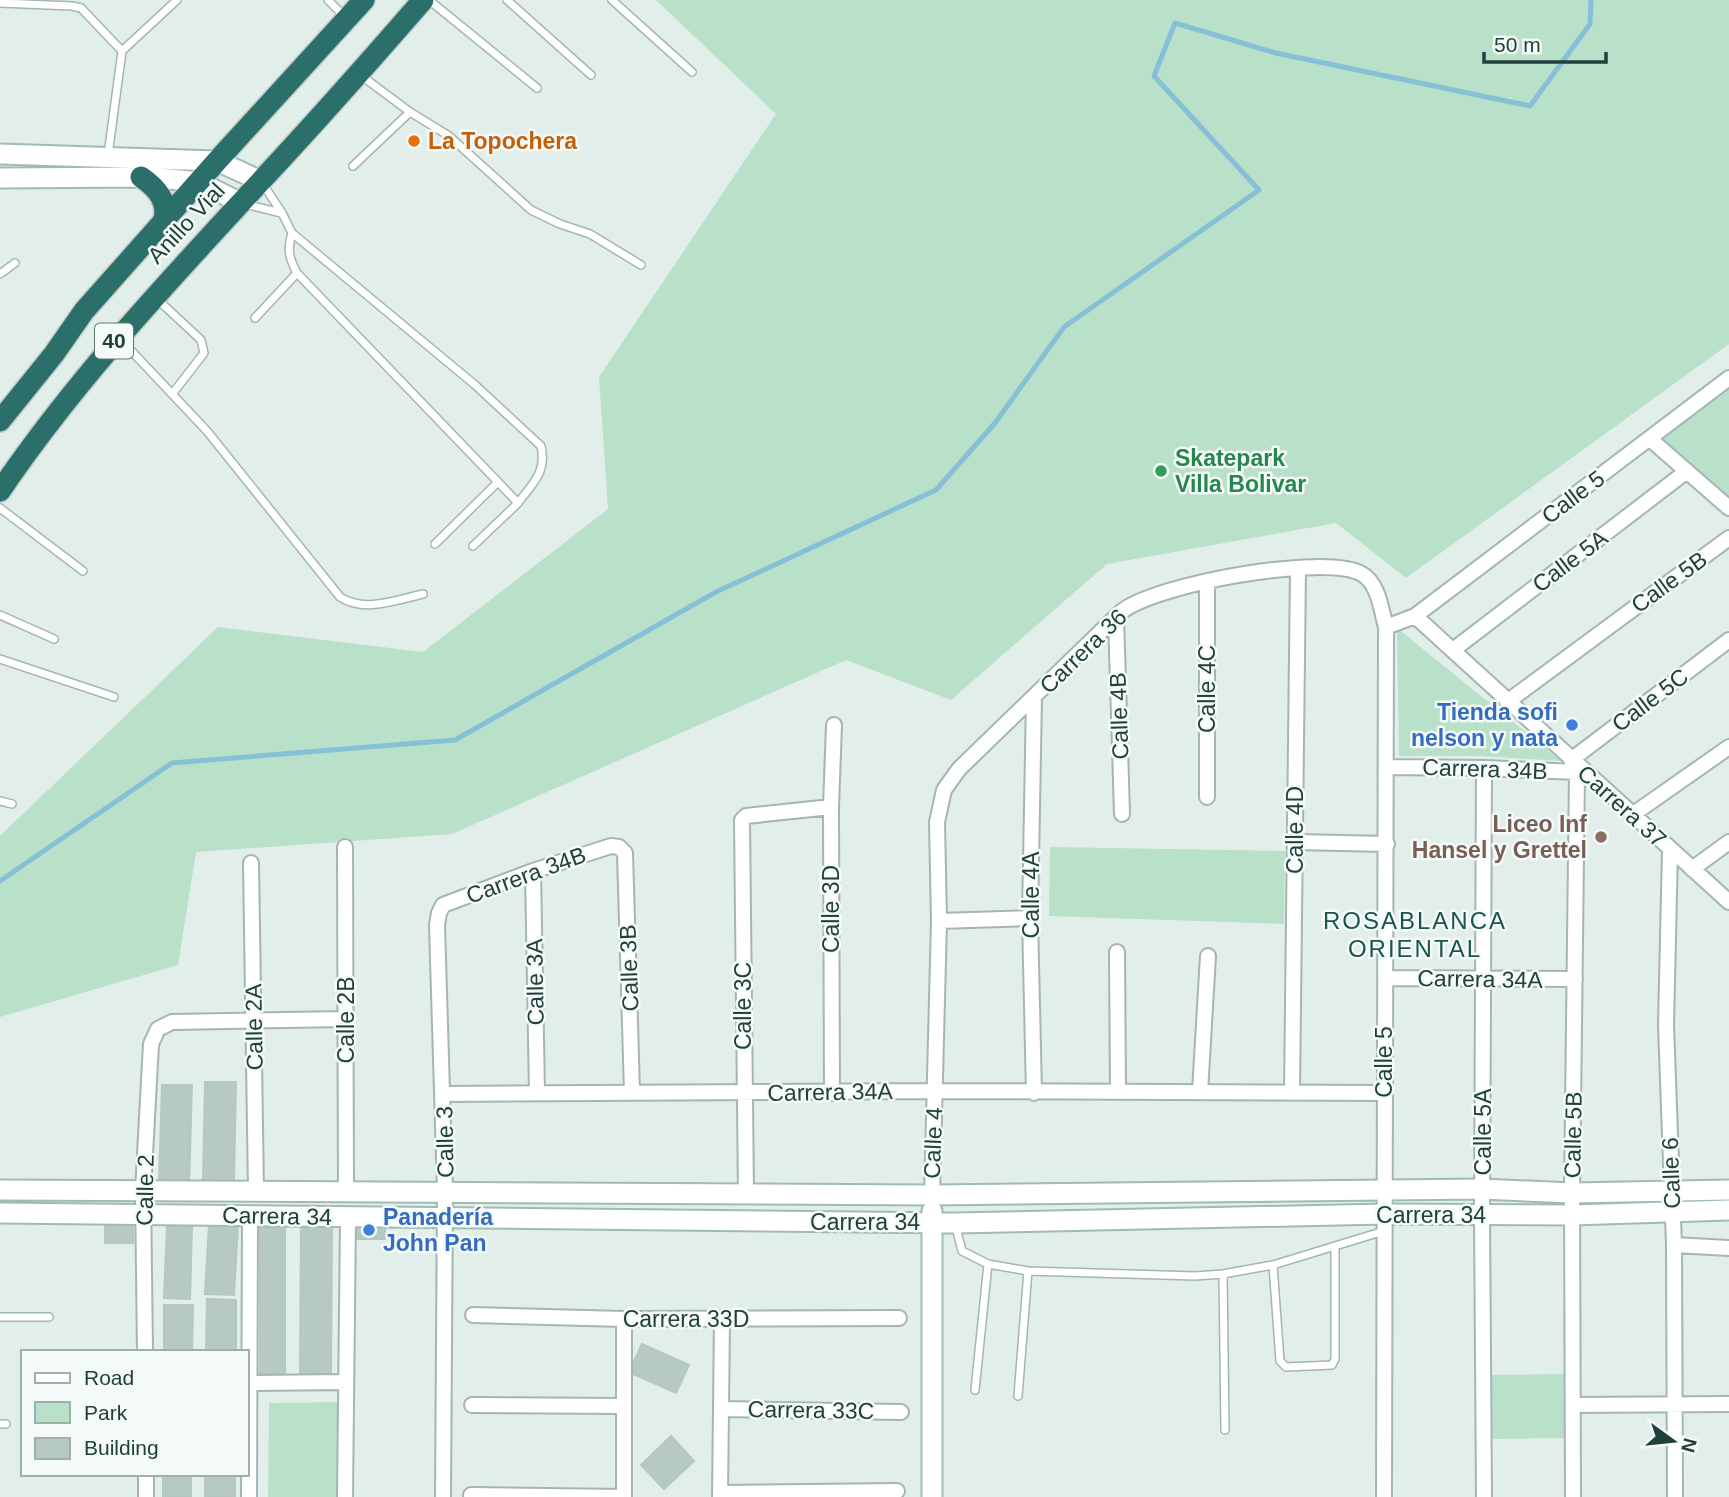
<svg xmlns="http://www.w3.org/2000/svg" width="1729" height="1497" font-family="Arial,sans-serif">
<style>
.green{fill:#b9e0c9}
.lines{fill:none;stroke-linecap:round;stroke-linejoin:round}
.stream{stroke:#86c0d7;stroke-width:5}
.building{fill:#b7c9c3;stroke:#b4c8c2;stroke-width:2}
.lane-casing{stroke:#a4b6b2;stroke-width:10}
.street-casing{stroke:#a4b6b2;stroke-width:18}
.secondary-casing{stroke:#a0bab4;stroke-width:23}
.highway-casing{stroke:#c1cac8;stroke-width:24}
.lane{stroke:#fff;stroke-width:7}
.street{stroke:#fff;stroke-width:14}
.secondary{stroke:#fff;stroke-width:19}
.highway{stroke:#2a6f69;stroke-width:21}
.food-dot{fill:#e8710a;stroke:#f3faf7;stroke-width:2.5}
.leisure-dot{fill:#2e9e5b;stroke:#f3faf7;stroke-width:2.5}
.shop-dot{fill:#3f7fe0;stroke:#f3faf7;stroke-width:2.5}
.education-dot{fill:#8d6e63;stroke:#f3faf7;stroke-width:2.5}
.labels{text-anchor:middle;stroke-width:5;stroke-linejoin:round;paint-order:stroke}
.shield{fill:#f3faf7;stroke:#607874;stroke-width:2}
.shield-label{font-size:21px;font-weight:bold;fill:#21403c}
.food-label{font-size:23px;font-weight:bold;fill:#c56008;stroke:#f3faf7;text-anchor:start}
.street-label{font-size:23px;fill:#21403c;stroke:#f3faf7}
.leisure-label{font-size:23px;font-weight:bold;fill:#27864d;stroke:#f3faf7;text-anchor:start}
.shop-label{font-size:23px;font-weight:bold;fill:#366cbe;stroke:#f3faf7;text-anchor:end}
.education-label{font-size:23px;font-weight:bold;fill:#785e54;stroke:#f3faf7;text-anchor:end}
.neighbourhood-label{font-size:24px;letter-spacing:2px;fill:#1b544d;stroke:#f3faf7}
</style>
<rect width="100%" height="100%" fill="#e2eeea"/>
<path class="green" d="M656,0H1729V344L1406,578L1336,523L1107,564L951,700L846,660L452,834L196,852L178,965L0,1017V836L218,627L423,652L608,509L599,377L776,114Z
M1729,383V502L1657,434Z
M1397,628L1561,761L1480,756H1399Z
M1050,847L1285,851L1284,924L1049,916Z
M1564,1374L1565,1438L1489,1439L1488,1375Z
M340,1402V1497H268L269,1403Z"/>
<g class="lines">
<path class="stream" d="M0,881L172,763L455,740L716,592L936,490L995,423L1064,327L1259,190L1154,76L1175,23L1276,53L1530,106L1590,24L1591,0"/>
</g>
<path class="building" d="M205,1082H236L234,1181H203Z
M162,1085H192L189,1184L159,1183Z
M353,1221H385V1239H352Z
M301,1222H332L331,1374H300Z
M260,1224H285V1374H260Z
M133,1225V1243H105V1226Z
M209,1225L238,1226L234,1295L205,1294Z
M167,1226L192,1227L190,1299L164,1298Z
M207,1299L236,1300V1352H206Z
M164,1305H193L192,1352H164Z
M642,1344L689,1365L676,1393L629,1372Z
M671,1436L694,1461L664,1489L641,1465Z
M163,1474H191V1497H163Z
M205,1474H235V1497H205Z"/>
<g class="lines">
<g class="lane-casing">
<path id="lane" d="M328,0L344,16
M429,0L537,88
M507,0L591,75
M612,0L692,72
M0,3L72,6L81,8L122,51L108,155
M122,51L177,0
M359,74L410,112L449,136L531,210L560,224L590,234L641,265
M353,166L410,112
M263,184L282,213L292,233L474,384L541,446C547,472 533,483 518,503L498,482
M245,204L281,213
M292,233C287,250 289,258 297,273L498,482L435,544
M0,274L15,263
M157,299L201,340L204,353L173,393
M255,318L297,273
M122,341L207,431L340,597C365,613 396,600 423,594
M0,508L83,571
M473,546L518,503
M0,615L54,639
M0,659L114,697
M0,801L12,804
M955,1224L962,1251L988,1264L1028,1271L1195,1276L1223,1274L1273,1265L1384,1231
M1273,1265L1280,1361L1286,1367L1332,1365L1335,1359V1246
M1223,1274L1225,1430
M0,1317H49
M975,1390L988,1264
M1018,1396L1028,1271
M0,1424H6"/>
</g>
<g class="street-casing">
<path id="street" d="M1650,439L1729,508
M1207,581V797
M1415,616L1729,378
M1116,617L1122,814
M1453,650L1687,471
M1507,702L1729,538
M1571,760L1729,640
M1387,767L1484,768L1577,772L1581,769
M1484,768L1482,1214L1484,1497
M1632,815L1729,747
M1295,842L1387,844
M345,847L346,1192
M1670,850L1666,1025L1674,1245L1675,1497
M251,863L256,1192
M1692,869L1729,842
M533,871L537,1093
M939,921L1030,918
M1117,952L1118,1092
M1385,978L1575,979
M1200,1092L1208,956
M832,1093L831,807L834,725
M1034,1093L1030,918L1034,697
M1292,1093L1298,568
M444,1094L935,1091L1384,1093
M746,1195L742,820L746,816L831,807
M932,1195L939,921L937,822L944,790L959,769L1121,612C1155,584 1325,553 1362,574C1379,584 1381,610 1386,627L1415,616L1729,902
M1674,1245L1729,1248
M473,1315L624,1319L899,1318
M145,1352L143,1191L151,1044L158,1029L172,1022L346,1019
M248,1383L345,1382
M472,1405L624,1406
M1573,1405L1729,1404
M721,1409L901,1412
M146,1474V1497
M720,1493L897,1491
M471,1495L624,1497
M249,1497L250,1216
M345,1497L348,1217
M443,1497L445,1191L437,925L439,913L443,905L533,871L611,846L619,847L625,853L632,1092
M624,1497V1319
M720,1497L722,1319
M1384,1497L1386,627
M1573,1497L1572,1193L1577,772"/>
</g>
<g class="secondary-casing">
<path id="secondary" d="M0,154L217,161L261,181
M0,178L141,177L170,179L199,182L241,203
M0,1190L932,1195L1482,1189L1572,1193L1729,1190
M932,1211V1497
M0,1213L955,1223L1384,1214L1572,1215L1729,1210"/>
</g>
<g class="highway-casing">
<path id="highway" d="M141,177C156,187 170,203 163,222
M0,421L54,354L84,311L217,161L364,0
M0,491C76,379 168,282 260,182C316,122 370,61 423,0"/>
</g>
<use href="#lane" class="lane"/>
<use href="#street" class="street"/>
<use href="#secondary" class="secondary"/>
<use href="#highway" class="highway"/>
</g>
<circle class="food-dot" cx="414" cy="141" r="7"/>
<circle class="leisure-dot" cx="1161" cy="471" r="7"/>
<g class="shop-dot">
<circle cx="1572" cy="725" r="7"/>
<circle cx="369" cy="1230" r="7"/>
</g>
<circle class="education-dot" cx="1601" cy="837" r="7"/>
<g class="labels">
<rect class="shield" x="95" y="323.5" width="38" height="35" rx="5"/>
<g class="shield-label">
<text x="114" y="348">40</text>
</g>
<g class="food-label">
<text x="428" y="149">La Topochera</text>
</g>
<g class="street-label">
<text transform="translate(186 223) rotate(-47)" y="8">Anillo Vial</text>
<text transform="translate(1573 497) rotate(-37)" y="8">Calle 5</text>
<text transform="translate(1570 561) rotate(-37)" y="8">Calle 5A</text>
<text transform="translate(1669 582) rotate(-36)" y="8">Calle 5B</text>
<text transform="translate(1083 651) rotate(-44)" y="8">Carrera 36</text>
<text transform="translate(1207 689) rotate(-90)" y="8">Calle 4C</text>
<text transform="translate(1650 700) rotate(-37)" y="8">Calle 5C</text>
<text transform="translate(1119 716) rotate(-92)" y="8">Calle 4B</text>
<text transform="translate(1485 769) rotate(2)" y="8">Carrera 34B</text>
<text transform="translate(1622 806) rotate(42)" y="8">Carrera 37</text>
<text transform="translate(1295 830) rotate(-90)" y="8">Calle 4D</text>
<text transform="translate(526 875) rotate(-20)" y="8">Carrera 34B</text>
<text transform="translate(1031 895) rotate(-90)" y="8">Calle 4A</text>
<text transform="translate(831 909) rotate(-90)" y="8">Calle 3D</text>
<text transform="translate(629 968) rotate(-92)" y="8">Calle 3B</text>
<text transform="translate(1480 979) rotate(1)" y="8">Carrera 34A</text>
<text transform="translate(535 982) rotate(-91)" y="8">Calle 3A</text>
<text transform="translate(743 1006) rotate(-90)" y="8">Calle 3C</text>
<text transform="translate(346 1020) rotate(-90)" y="8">Calle 2B</text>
<text transform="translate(254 1027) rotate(-91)" y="8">Calle 2A</text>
<text transform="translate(1384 1062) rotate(-90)" y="8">Calle 5</text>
<text transform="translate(830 1092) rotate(-1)" y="8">Carrera 34A</text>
<text transform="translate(1483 1132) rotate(-90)" y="8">Calle 5A</text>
<text transform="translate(1573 1135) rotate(-89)" y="8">Calle 5B</text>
<text transform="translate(445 1142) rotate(-91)" y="8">Calle 3</text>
<text transform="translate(933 1143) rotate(-88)" y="8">Calle 4</text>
<text transform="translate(1671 1173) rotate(-92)" y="8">Calle 6</text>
<text transform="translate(145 1190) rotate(-89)" y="8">Calle 2</text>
<text x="1431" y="1223">Carrera 34</text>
<text transform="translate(277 1216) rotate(1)" y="8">Carrera 34</text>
<text x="865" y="1230">Carrera 34</text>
<text x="686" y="1327">Carrera 33D</text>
<text transform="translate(811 1410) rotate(1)" y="8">Carrera 33C</text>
</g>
<g class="leisure-label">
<text x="1175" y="466">Skatepark<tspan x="1175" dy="26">Villa Bolivar</tspan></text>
</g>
<g class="shop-label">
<text x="1558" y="720">Tienda sofi<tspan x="1558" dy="26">nelson y nata</tspan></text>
<text x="383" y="1225" text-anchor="start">Panadería<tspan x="383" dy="26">John Pan</tspan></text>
</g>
<g class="education-label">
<text x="1587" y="832">Liceo Inf<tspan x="1587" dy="26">Hansel y Grettel</tspan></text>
</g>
<g class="neighbourhood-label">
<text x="1415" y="929">ROSABLANCA<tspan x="1415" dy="28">ORIENTAL</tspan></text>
</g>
</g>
<rect x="21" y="1350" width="228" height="126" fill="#f3faf7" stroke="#9fb0ac" stroke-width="2"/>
<rect x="35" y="1373" width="35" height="10" fill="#ffffff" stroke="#9fb0ac" stroke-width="2"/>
<text x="84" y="1385" font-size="21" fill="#21403c">Road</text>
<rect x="35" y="1402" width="35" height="21" fill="#b9e0c9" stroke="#9fb0ac" stroke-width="2"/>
<text x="84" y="1420" font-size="21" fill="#21403c">Park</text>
<rect x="35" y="1438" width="35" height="21" fill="#b7c9c3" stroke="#9fb0ac" stroke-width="2"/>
<text x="84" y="1455" font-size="21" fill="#21403c">Building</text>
<g transform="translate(1673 1441) rotate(105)" stroke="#f3faf7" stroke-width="5" paint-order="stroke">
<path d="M0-5L12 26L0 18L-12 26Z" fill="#21403c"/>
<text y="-10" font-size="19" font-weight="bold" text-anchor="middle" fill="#21403c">N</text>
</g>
<path d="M1484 52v10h122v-10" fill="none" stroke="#21403c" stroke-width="3.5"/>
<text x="1494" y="52" font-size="21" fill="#21403c" stroke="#f3faf7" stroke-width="5" paint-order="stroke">50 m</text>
</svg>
